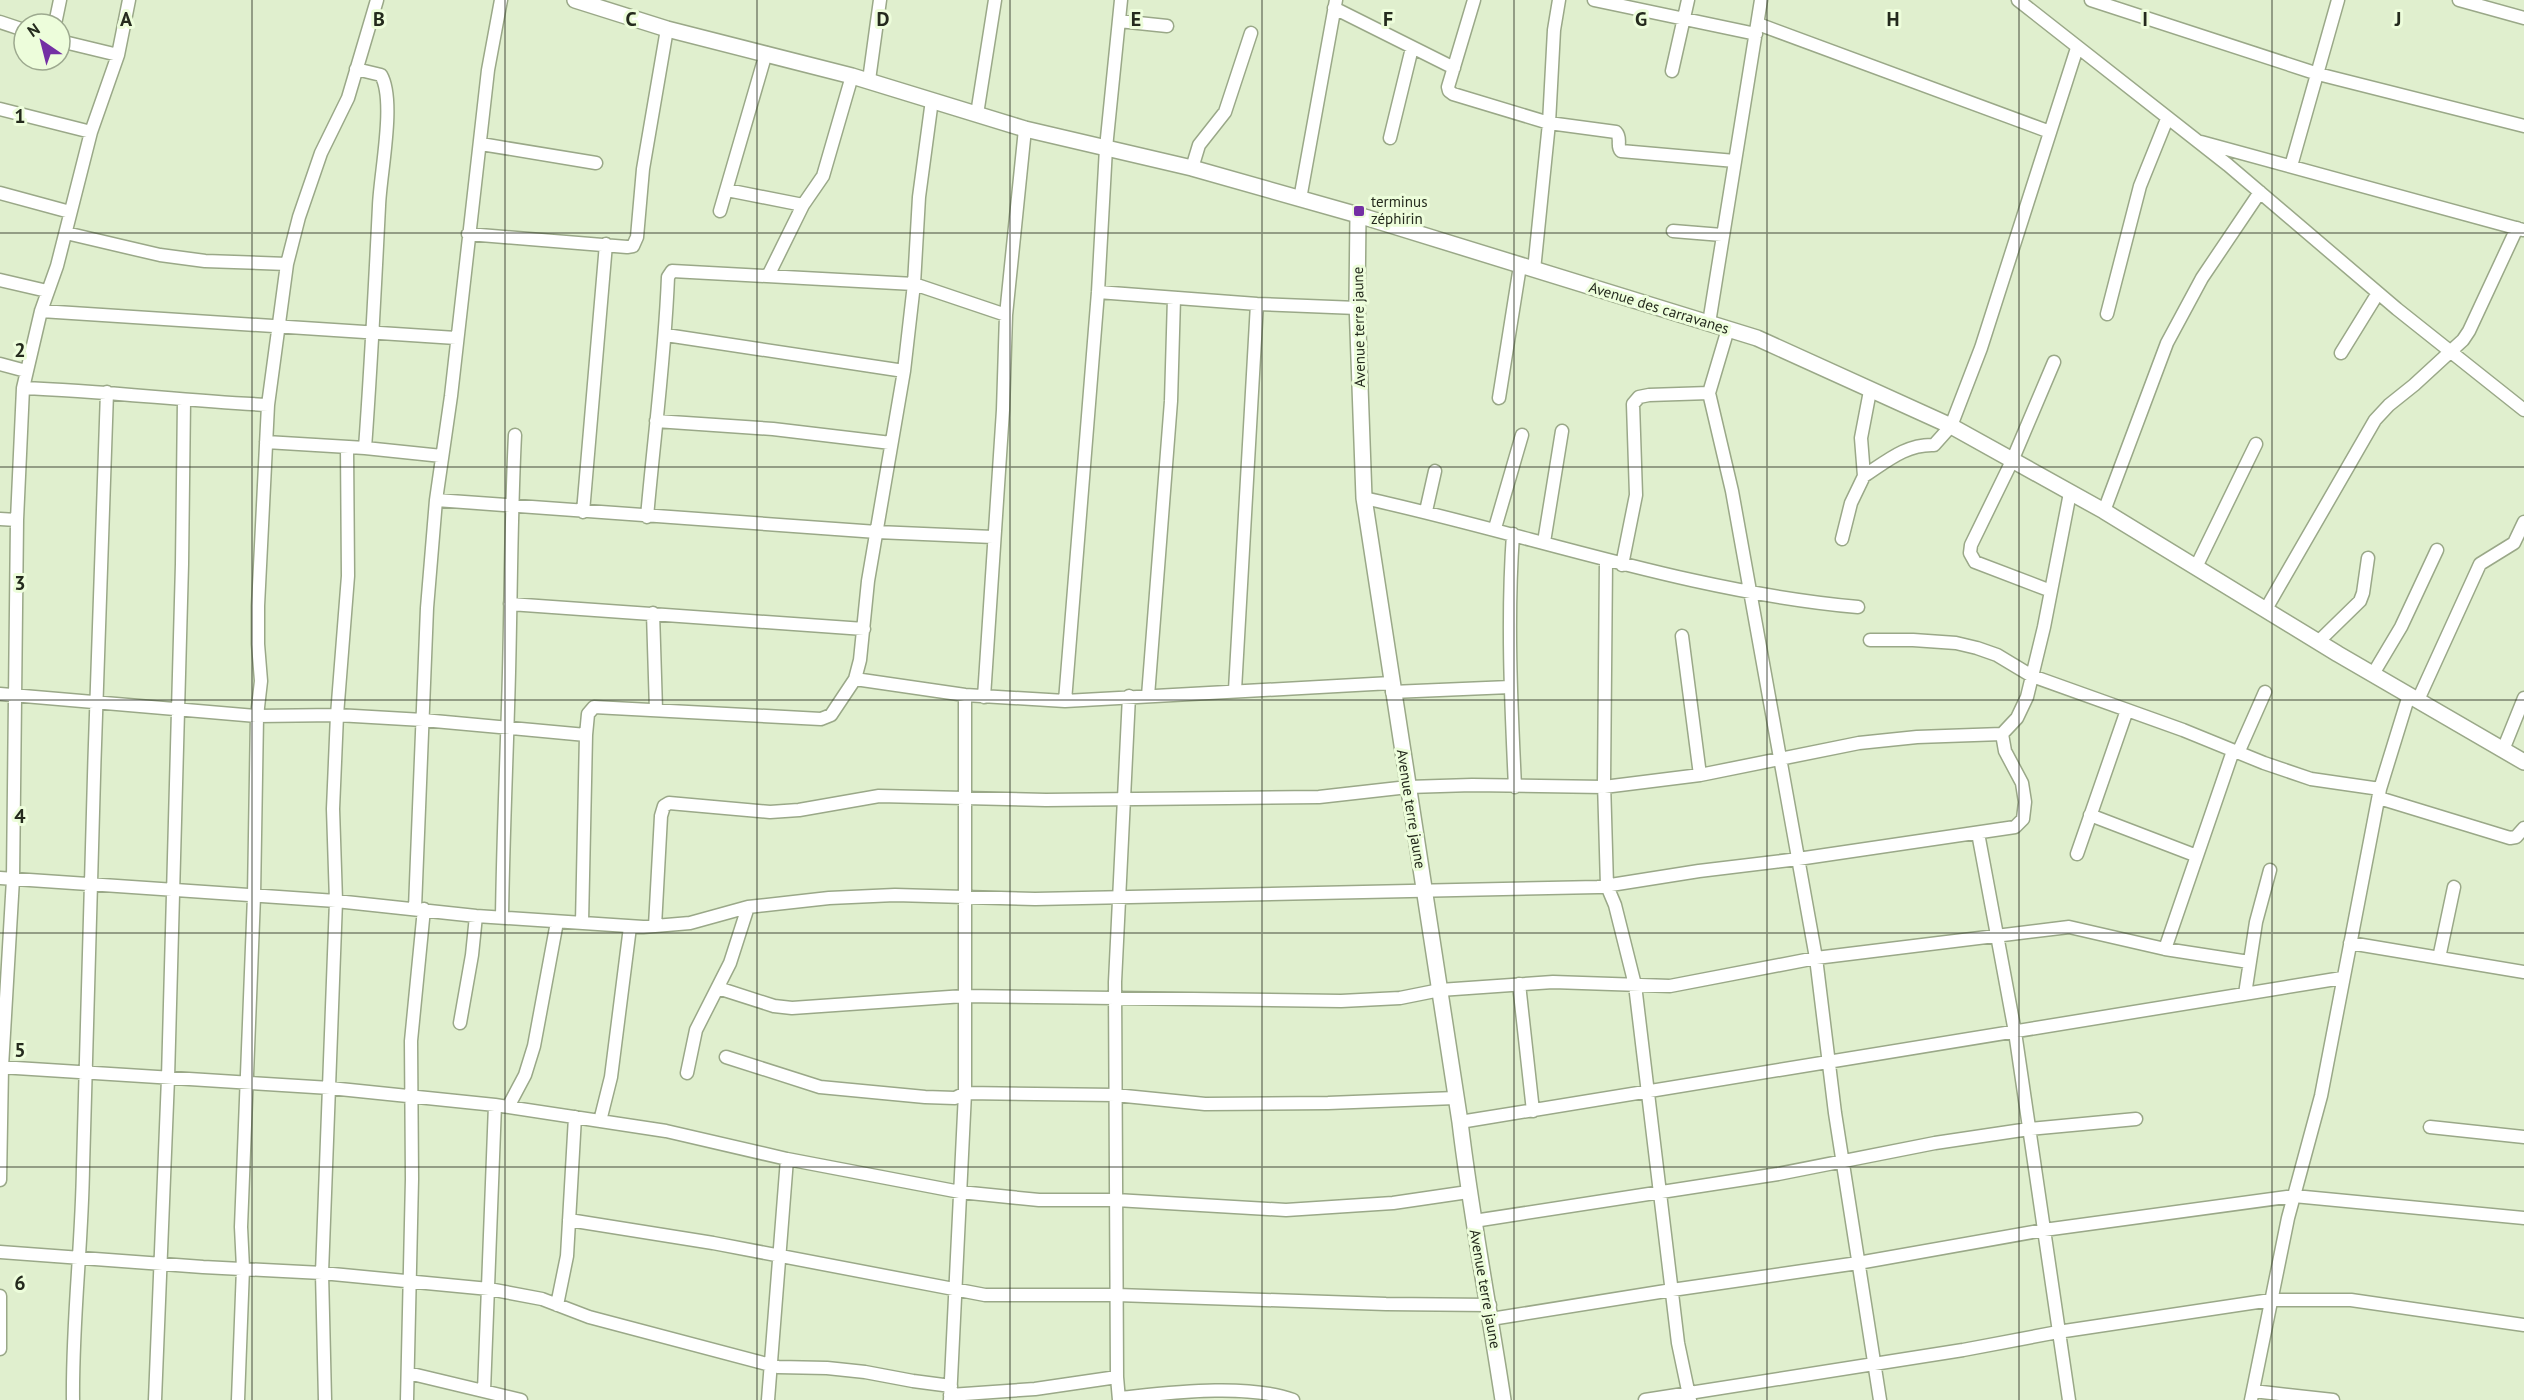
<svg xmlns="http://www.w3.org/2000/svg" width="2524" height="1400" font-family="'PT Sans',sans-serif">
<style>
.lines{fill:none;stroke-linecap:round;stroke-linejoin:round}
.minor-casing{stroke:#9aa888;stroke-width:15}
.tertiary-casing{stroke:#9aa888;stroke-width:18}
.minor{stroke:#fff;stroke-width:12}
.tertiary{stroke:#fff;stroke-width:15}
.grid{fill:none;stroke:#242a1d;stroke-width:1.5;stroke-opacity:0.55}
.poi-dot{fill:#7430a4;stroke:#edfddb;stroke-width:2}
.labels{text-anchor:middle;stroke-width:6;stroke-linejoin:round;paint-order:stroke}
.poi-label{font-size:15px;fill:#242a1d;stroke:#edfddb;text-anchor:start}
.street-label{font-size:15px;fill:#242a1d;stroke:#edfddb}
.grid-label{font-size:20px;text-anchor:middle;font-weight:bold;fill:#242a1d;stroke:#edfddb;stroke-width:6;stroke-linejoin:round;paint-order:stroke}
</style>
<rect width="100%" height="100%" fill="#e0efce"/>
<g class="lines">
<g class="minor-casing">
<path id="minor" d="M1474,0L1448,87L1449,91L1453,94L1549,123L1616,132C1622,138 1616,146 1621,151L1735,161
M1594,0L1756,34
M2018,0L2228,165L2397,309L2524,410
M2091,0L2318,74L2524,126
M2459,0L2524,18
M1334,8L1454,68
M1119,21L1167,26
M0,22L24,30
M55,24L60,0
M1758,24L2050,132
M60,41L118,55
M356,69L381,75C396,101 380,174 379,206C375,287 371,367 365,448
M1672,71L1688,0
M869,80L880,0
M0,109L91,132
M977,114L995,0
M1390,138L1412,48
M2201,142L2523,230
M481,144L596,163
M2291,166L2338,0
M1192,168L1199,145L1225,112L1251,33
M727,190L803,205L768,276
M0,193L70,212
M1300,199L1336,0
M803,205L823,176L852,76
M720,211L766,53
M1673,231L1722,235
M66,233L160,255L205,261L287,264
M468,234L627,247L633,246L637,237L643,169L667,29
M1534,270L1549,123L1554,30L1559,0
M0,280L47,291
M1098,292L1257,304L1357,308
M41,311L456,338
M2107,314L2140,186L2167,119
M1709,323L1761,0
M1728,329L1709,393L1732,491L1816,958L1835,1113L1880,1400
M666,335L904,371
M2341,353L2378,293
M0,364L26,371
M23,388C105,391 186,401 268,405
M1499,398L1520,266
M656,421L773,429L891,443
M266,442L365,448L442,456
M1864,476C1887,461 1906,444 1934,445L1951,426L1981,348L2077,48
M1364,498C1529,534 1689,592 1858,607
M436,500L877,532L993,537
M1426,511L1435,471
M2104,511L2167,343L2202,278L2260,192
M583,512L606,244
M647,517C654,437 665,357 668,277L672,271L914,284L1006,315
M0,519L17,520
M1495,528L1522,435
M1513,534C1507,618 1511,702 1515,787
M1842,539L1851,503L1864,476L1861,438L1870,391
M1544,542L1562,431
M1606,561L1604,782L1607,886L1615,905L1635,985L1678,1343L1690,1400
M1622,565L1636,495L1633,404L1639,397L1649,395L1709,393
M2196,567L2256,444
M2051,591L1975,562L1970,553L1971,545L2012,461L2054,362
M510,604L864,629
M2266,609L2375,420L2389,405L2414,385L2463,340L2469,331L2517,228
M653,613L656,710
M1682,636L1700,775
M1870,640H1913L1956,643L1977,648L1997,655L2032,676L2183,730L2264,763L2311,779L2380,789
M2318,642L2360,601L2363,593L2368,558
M2373,674L2401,627L2437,550
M855,679L860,660L868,581L904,371L914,284L919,197L932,100
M1235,690L1257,304
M1392,692L1510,687
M0,694L257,716L337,715L423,720L586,735L588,714L594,707L821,719L831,715L855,679L965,695L1065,701L1391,683
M1148,696L1171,401L1174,298
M984,697L1003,410L1006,315L1025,129
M2418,700L2480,564L2514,543L2524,522
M1065,701L1098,292L1106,148L1121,0
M2503,750L2524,698
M2238,753L2265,692
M2379,798L2510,838L2516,837L2524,828
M2090,815L2197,856
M1978,833L2015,1032L2069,1400
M2077,854L2127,710
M0,878L336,901L476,916L643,927L690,923L748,907L829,898L895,895L1035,899L1598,887L1699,871L1798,859L2015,827L2023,819L2025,802L2022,783L2005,751L2002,734L2017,718L2027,697L2044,627L2070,493
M415,908L427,608L436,500L451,396L488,70L501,0
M502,918C503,836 507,754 509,672C511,593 511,514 515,435
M582,923L586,735
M655,926L661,816L664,806L669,803L770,812L799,810L879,796L1046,800L1227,798L1319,797L1408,787L1472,785L1604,787L1700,775L1859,743L1917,737L2002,734
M2350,943L2524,972
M2165,949L2233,751
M2439,958L2454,887
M1519,984L1533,1111
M718,988L774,1006L792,1008L964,996L1341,1001L1400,998L1440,990L1553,982L1670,986L1816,958L2069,927L2165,949L2249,962
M2245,994L2256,922L2270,870
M460,1023L472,955L476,916
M726,1057L820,1087L925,1097L955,1098L965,1093L1115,1095L1205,1104L1328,1103L1455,1098
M0,1067L330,1088L495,1105L666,1131L787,1159L960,1192L1039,1200H1116L1286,1210L1393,1203L1468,1192
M687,1073L696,1030L730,963L748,907
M508,1107L525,1075L534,1046L557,922
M600,1121L611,1077L630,927
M1460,1122L2342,978
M2430,1127L2524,1137
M0,1180L2,1067L13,879L17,520L23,388L41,311L57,266L91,132L118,55L129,0
M569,1220L713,1243L985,1295H1117L1386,1304L1490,1305
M1474,1221L1778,1174L1935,1143L2029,1129L2136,1119
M0,1252L203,1267L322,1273L489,1289L542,1299L589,1317L778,1367L827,1368L865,1372L913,1381L951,1386
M0,1296V1349
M557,1305L567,1256L575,1117
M1491,1319L1672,1290L1858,1263L2044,1230L2294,1196L2524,1218
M408,1373L521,1400
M484,1391L495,1105
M2253,1391L2333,1400
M950,1395L1035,1389L1117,1377
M1119,1398C1169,1393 1246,1383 1293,1400
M73,1400C72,1322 82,1245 83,1167C90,909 97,650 107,392
M155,1400L168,1078L182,564L184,400
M238,1400L243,1268L241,1227L254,896L257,716L261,681L258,644V606L268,405L287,264L299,217L321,153L348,98L377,0
M325,1400L322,1273L336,901L333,809L337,715L348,576L347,447
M407,1400L412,1179L411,1041L424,909
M768,1400L787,1159
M950,1400L965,1093V695
M1119,1400L1117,1377L1115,982L1129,696
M1645,1400L1963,1350L2058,1332L2271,1300H2351L2524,1325
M2251,1400L2288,1218L2321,1096L2380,789L2409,695"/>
</g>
<g class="tertiary-casing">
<path id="tertiary" d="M575,0L667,29L852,76L1025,129L1192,168L1358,215L1757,338L1951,426L2104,511L2338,654L2524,762
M1358,215L1357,302L1364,498L1460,1122C1471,1215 1489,1307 1503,1400"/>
</g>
<use href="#minor" class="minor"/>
<use href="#tertiary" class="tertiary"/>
</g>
<path class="grid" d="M252,0V1400M505,0V1400M757,0V1400M1010,0V1400M1262,0V1400M1514,0V1400M1767,0V1400M2019,0V1400M2272,0V1400M0,233H2524M0,467H2524M0,700H2524M0,933H2524M0,1167H2524"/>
<rect class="poi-dot" x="1353" y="205" width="12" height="12" rx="3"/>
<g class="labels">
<g class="poi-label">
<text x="1371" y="207">terminus<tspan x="1371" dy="17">zéphirin</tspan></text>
</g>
<g class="street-label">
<text transform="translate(1659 308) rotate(17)" y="5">Avenue des carravanes</text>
<text transform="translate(1359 327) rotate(-91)" y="5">Avenue terre jaune</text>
<text transform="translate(1411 809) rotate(81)" y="5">Avenue terre jaune</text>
<text transform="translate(1485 1289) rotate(80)" y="5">Avenue terre jaune</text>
</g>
</g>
<g class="grid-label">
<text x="126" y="26">A</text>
<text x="379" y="26">B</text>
<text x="631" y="26">C</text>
<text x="883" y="26">D</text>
<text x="1136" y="26">E</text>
<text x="1388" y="26">F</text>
<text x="1641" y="26">G</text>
<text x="1893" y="26">H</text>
<text x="2145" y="26">I</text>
<text x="2398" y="26">J</text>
<text x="20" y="123">1</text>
<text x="20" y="357">2</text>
<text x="20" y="590">3</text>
<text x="20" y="823">4</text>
<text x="20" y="1057">5</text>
<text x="20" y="1290">6</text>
</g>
<g transform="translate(42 42) rotate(325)"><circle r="28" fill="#edfddb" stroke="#9da98f" stroke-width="1.5"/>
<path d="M0-4.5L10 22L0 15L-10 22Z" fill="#7430a4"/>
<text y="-9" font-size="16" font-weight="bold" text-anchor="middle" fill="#242a1d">N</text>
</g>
</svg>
